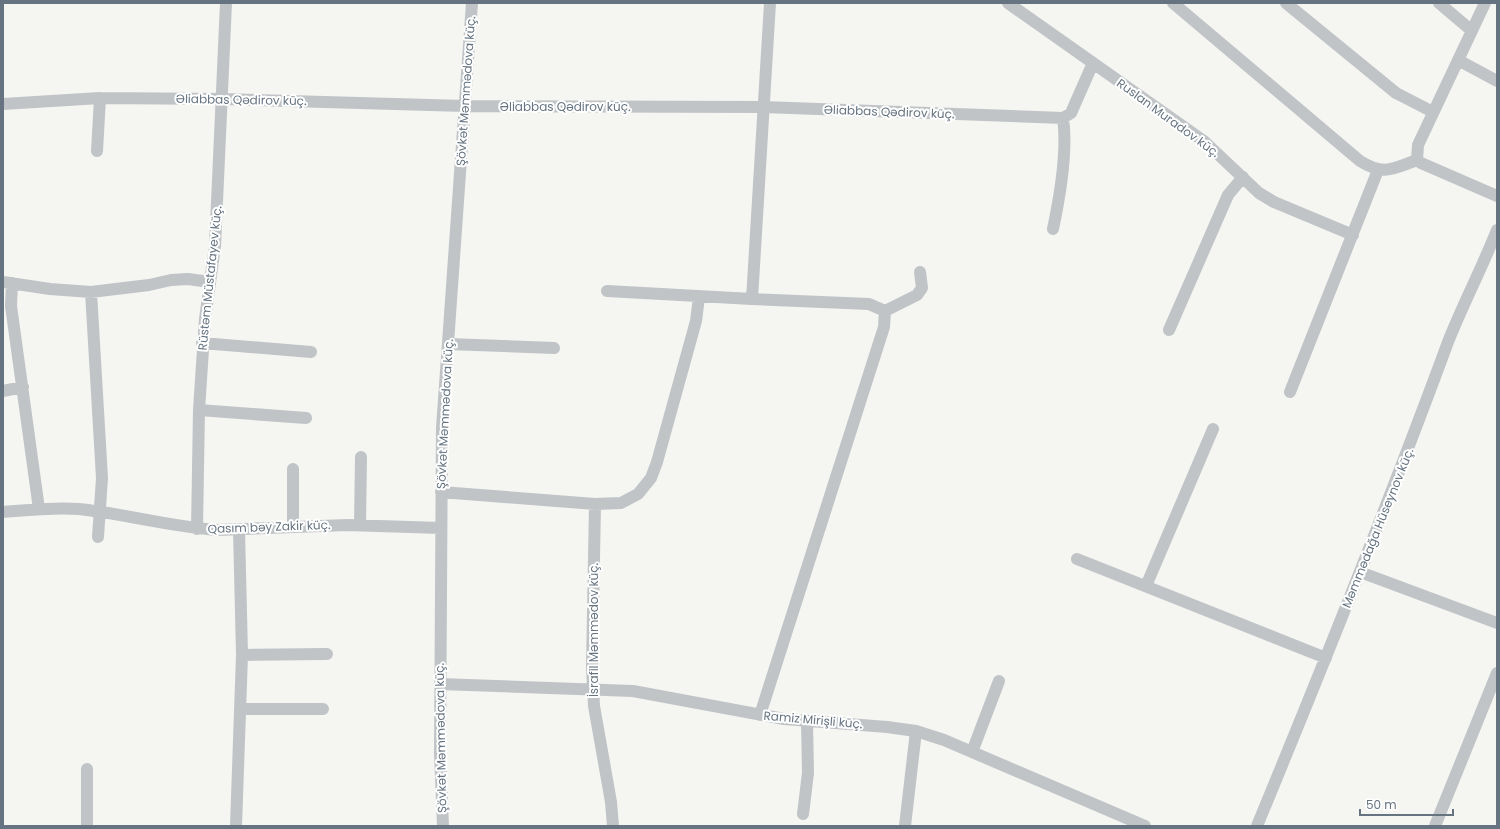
<svg xmlns="http://www.w3.org/2000/svg" width="1500" height="829" font-family="Poppins,sans-serif">
<style>
.lines{fill:none;stroke-linecap:round;stroke-linejoin:round}
.minor{stroke:#c0c4c7;stroke-width:12}
.labels{text-anchor:middle;stroke-width:4;stroke-linejoin:round;paint-order:stroke}
.street-label{font-size:12px;fill:#667481;stroke:#fff}
</style>
<rect width="100%" height="100%" fill="#f5f5f2"/>
<g class="lines">
<path class="minor" d="M1008,3L1205,142L1259,193L1274,202L1353,235
M1173,3L1360,161C1384,176 1392,169 1417,160
M1286,3L1396,93L1433,112
M1439,3L1472,31
M1485,3L1418,145L1417,160L1421,163L1497,196
M1458,60L1497,81
M3,104L100,98L222,99L465,106L763,107L1063,118L1071,113L1093,63
M97,151L100,98
M1053,229C1060,196 1068,152 1063,118
M3,282L50,289L91,292L149,285L171,280L188,279L210,282
M12,283L11,306L39,509
M607,291L752,299
M91,292L102,478L98,537
M885,311L917,295L922,288L920,272
M1169,330L1228,195L1243,177
M202,343L311,352
M448,344L554,348
M3,391L23,387
M1290,392L1378,170
M199,410L306,418
M441,492L595,504L621,503L638,494L651,478L657,462L696,321L699,297
M595,504L592,668L594,706L611,802L613,826
M3,512C28,510 54,507 79,509C126,514 171,527 218,530L347,525L441,528
M360,525L361,457
M293,527V469
M197,529L199,410L205,319L215,246L226,3
M1077,559L1326,658
M1360,572L1497,623
M1146,586L1213,429
M242,655L327,654
M440,684L633,691L784,719L887,727L916,731L944,740L1145,826
M241,709H323
M760,715L884,327L885,311L869,304L752,299L770,3
M972,752L999,681
M803,814L808,773L807,721
M87,826V769
M236,826L242,655L239,529
M443,826L440,753L442,428L472,3
M905,826L916,731
M1257,826C1323,666 1388,505 1448,342C1463,304 1482,268 1497,230
M1435,826L1497,673"/>
</g>
<g class="labels">
<g class="street-label">
<text transform="translate(466 91) rotate(-86)" y="4">Şövkət Məmmədova küç.</text>
<text transform="translate(241 100) rotate(1)" y="4">Əliabbas Qədirov küç.</text>
<text x="565" y="111">Əliabbas Qədirov küç.</text>
<text transform="translate(889 112) rotate(2)" y="4">Əliabbas Qədirov küç.</text>
<text transform="translate(1168 118) rotate(36)" y="4">Ruslan Muradov küç.</text>
<text transform="translate(210 278) rotate(-84)" y="4">Rüstəm Müstafayev küç.</text>
<text transform="translate(445 414) rotate(-87)" y="4">Şövkət Məmmədova küç.</text>
<text transform="translate(269 527) rotate(-2)" y="4">Qasım bəy Zakir küç.</text>
<text transform="translate(1378 528) rotate(-68)" y="4">Məmmədağa Hüseynov küç.</text>
<text transform="translate(594 630) rotate(-90)" y="4">İsrafil Məmmədov küç.</text>
<text transform="translate(813 720) rotate(5)" y="4">Ramiz Mirişli küç.</text>
<text transform="translate(441 738) rotate(-91)" y="4">Şövkət Məmmədova küç.</text>
</g>
</g>
<rect width="1500" height="829" fill="none" stroke="#667481" stroke-width="8"/>
<path d="M1360 809v6h93v-6" fill="none" stroke="#667481" stroke-width="2"/>
<text x="1366" y="809" font-size="12" fill="#667481" stroke="#ffffff" stroke-width="3" paint-order="stroke">50 m</text>
</svg>
